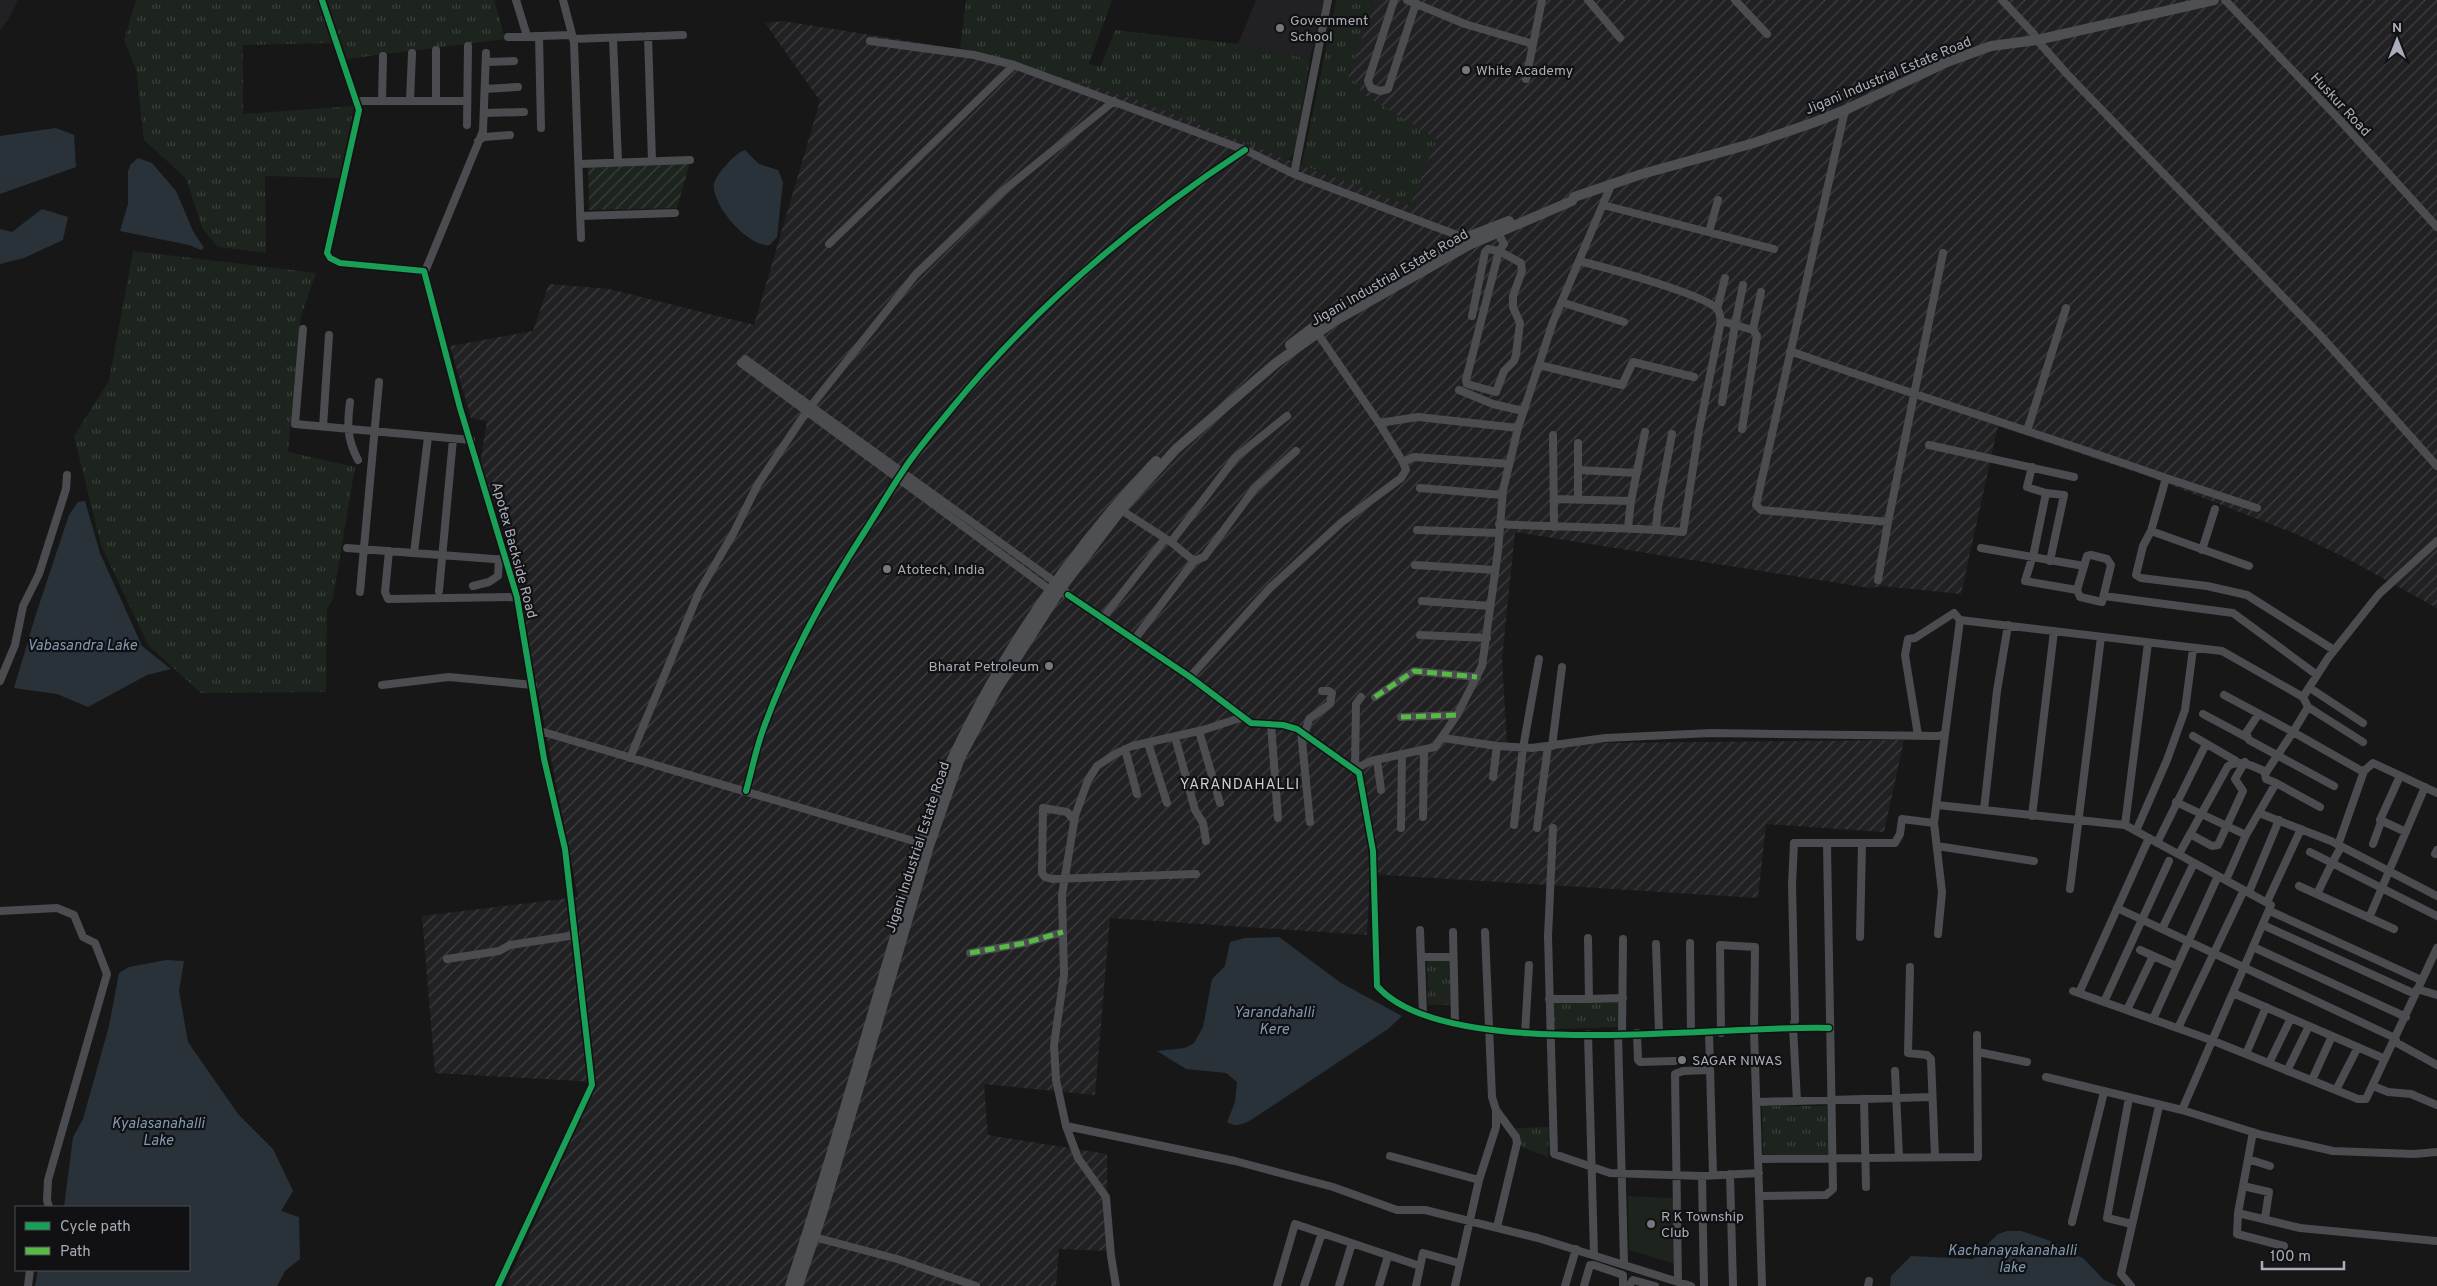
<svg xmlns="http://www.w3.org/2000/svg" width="2437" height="1286" font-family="Overpass,sans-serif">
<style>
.built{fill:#212123}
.industrial{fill:url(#industrial-furrows)}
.grass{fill:url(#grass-tufts)}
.garden{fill:url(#garden-furrows)}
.pitch{fill:#1d241e}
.water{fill:#2a3239}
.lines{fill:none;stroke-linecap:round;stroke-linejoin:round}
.minor{stroke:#4b4c50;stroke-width:8}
.major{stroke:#4d4f52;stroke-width:10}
.quiet{stroke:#58b947;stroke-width:5;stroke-dasharray:10 5;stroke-linecap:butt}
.cycleway-casing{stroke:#111113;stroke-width:9}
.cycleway{stroke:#1a9f57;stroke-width:6}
.poi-dot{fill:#757880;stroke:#111113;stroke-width:2}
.labels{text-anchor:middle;stroke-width:4.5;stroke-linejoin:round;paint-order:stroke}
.poi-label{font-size:14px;fill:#a8adb8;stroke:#111113;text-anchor:start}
.street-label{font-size:14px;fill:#a8adb8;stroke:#111113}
.water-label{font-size:15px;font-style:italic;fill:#7f9bb3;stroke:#111113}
.neighbourhood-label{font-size:15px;letter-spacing:1px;fill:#c9ccd4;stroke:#111113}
</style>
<defs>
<pattern id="industrial-furrows" width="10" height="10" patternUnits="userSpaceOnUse" patternTransform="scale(1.25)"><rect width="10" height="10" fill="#212123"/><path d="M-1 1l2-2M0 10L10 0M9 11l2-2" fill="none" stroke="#3e3f41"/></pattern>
<pattern id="grass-tufts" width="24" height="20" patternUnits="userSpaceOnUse" patternTransform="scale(1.25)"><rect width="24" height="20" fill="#1d241e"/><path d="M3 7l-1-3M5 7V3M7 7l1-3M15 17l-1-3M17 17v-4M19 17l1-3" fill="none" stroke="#3b413d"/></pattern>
<pattern id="garden-furrows" width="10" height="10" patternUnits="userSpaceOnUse" patternTransform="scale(1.25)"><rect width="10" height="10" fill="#1d241e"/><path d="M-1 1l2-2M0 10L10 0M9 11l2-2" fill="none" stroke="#3b413d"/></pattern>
</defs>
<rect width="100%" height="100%" fill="#171717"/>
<path class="built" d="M0,0H18L8,20L0,30Z
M1256,0H1324L1310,59L1238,44Z"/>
<path class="industrial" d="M1375,0H2437V608L2346,558L2296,534L2150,477L1998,426L1961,594L1882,586L1869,588L1515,532L1502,659L1507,744L1904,740L1884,832L1766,824L1758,898L1370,874L1367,935L1110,918L1095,1095L984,1084L988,1135L1107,1154L1108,1251L1059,1249L1056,1286H506L597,1082L435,1073L422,916L578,897L511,553L505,531L480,464L487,421L471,418L450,346L533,331L549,284L609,289L754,325L820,101L765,23L783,21L978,52L1138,100L1334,178L1348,78Z"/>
<path class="grass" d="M136,0H319L334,43L243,45V114L354,106L340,178L265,176L266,253L218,247L202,228L186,178L144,140L136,69L124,40Z
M327,0H494L505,39L346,59Z
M966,0H1112L1089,64L1101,66L1115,30L1238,44L1310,59L1295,152L1288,160L1138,100L978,52L960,48Z
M1336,0H1375L1348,78L1361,86L1360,92L1437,139L1410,206L1302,165Z
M133,251L316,273L301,316L288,452L355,467L333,598L327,610L326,692L201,693L148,645L101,545L74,436L109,381Z
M1451,960L1452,1005H1428L1427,961Z
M1619,1002L1620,1027L1554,1029V1003Z
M1762,1106H1827L1829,1154H1763Z
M1549,1127L1548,1157L1522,1147L1516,1128Z"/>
<path class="garden" d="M690,162L677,208L589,210L588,166Z"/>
<path class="pitch" d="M1628,1196L1673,1198L1675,1264L1629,1250Z"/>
<path class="water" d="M56,128L74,135L76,167L0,194V136Z
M745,150L759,164L778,170L783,182L777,237L770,245C749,248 711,205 714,184C716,176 722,170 727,164C733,158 737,153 745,150Z
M138,158L152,163L176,191L193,231L204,248L201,250L189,245L120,231L128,204V171L131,164Z
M42,209L68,217L63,240L24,258L0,264V229L12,232Z
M85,501L100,553L142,646L171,669L147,675L88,707L57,694L14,688L36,614L69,515L78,502Z
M1279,937L1341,983L1402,1016L1388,1029L1251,1120C1242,1125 1236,1127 1227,1122L1235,1102L1237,1082L1226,1073L1186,1069L1157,1051L1185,1048L1194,1043L1203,1027L1212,979L1225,966L1230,942L1245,938Z
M166,960L184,961L179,991L188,1042L238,1114L273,1149L293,1191L281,1211L299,1217L300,1259L285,1271L277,1286H35L38,1270H189V1207H64L73,1137L83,1119L109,1026L119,973L129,967Z
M2007,1231H2021L2048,1240L2084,1259L2104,1280L2117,1286H1890L1891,1276L1911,1256L1973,1259L1998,1234Z"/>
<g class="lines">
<path class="minor" d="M322,0L359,110L327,253L330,258L340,263L424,271L460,408L517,597L544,759L565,849L592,1085L498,1286
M516,0L527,36
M563,0L574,42L581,238
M1394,0L1368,81L1371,88L1380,91L1388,89L1416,3
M1407,0L1465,24L1533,44
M1588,0L1620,38
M1735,0L1767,34
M2002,0L2034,34
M2225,0L2337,117L2437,227
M539,36L541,128
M648,36L652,161
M508,37L572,35
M613,38L618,162
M573,39L683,35
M2037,40L2067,74L2320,335L2437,466
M870,41L974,55L1014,65L1245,150L1294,174L1465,238L1467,241
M486,62L514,61
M1526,79L1542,0
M485,89L518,87
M356,101H467
M382,101L383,56
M410,101L412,53
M436,101V50
M1845,110L1756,505L1761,510L1888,522
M484,113L524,112
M467,125L468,46
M478,141L484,137L510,135
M579,164L690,160
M1294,174L1328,0
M1603,205L1774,249
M580,216L675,213
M1709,232L1718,200
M829,244L1014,65
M424,274L483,131L486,53
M1561,302L1624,322
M1717,309L1725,278
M1472,316L1485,252L1488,249L1499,251L1466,380L1467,384L1496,392L1504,371L1514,361L1516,355L1520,323L1513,307V296L1522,271L1521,263L1499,251L1504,244L1498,233
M1721,321L1735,325L1722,402
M303,329L295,424L471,440
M1753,330L1761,292
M1790,351C1915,396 2041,434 2166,478
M745,359L1062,587L1068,595L1050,590L741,363Z
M1539,365L1622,385L1633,362L1694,377
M1459,390L1493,404L1523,411
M350,402C347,425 347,439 358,460
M1379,423L1418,417L1518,428
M323,427L329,335
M1742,429L1757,336L1753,330L1735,325L1743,285
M2027,431L2066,308
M1553,435L1554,527
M1929,445L2074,477
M1403,462L1414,457L1509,464
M2032,467L2027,487L2046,493
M1578,470L1637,473
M1420,488L1502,495
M1554,499L1631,501
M1578,500V443
M2257,508L2166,478L2151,531L2143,546L2136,575L2141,578L2207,586L2247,595L2334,650
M1121,510L1171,542L1194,561
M1499,524C1560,528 1621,526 1683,532L1699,430L1721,321C1720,318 1720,313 1718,310C1708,295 1600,266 1579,261
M1628,527L1631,501L1645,432
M1656,529L1658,508L1672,434
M1417,530L1498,533
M2151,531L2249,566
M1171,542L1236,457L1287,416
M347,548L507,560
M1981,548L2084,566
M2202,550L2215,509
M389,551L385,592L388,599L517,597
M414,553L428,437
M2091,555L2107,559L2111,565L2102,602L2080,597L2077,590L2087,556Z
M2050,561L2064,495L2046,493L2034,552L2025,581L2077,590
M1415,565L1495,570
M1878,580L1888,522L1943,253
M473,586L489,582L498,576L499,559
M439,591L453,439
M360,592L379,382
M1068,595L1190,677L1251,723L1283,725L1297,729L1359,773L1373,851L1377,986C1446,1065 1727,1024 1829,1028
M2104,596L2233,613L2317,675
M1422,601L1490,606
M1102,619L1165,539
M1420,635L1487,638
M1134,640L1194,561L1204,557L1255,488L1296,451
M1190,677L1270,588L1342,522L1401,478L1406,470L1403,462L1379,423L1318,334
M0,681L15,645L23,606L39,574L66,489L67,475
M382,685L449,677L533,685
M2310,688L2363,723
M2224,695L2293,732L2265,774L2266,779L2276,783L2246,835L2226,880
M1375,697L1414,671L1477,677
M2303,697L2328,658L2379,594L2437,541
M2303,697L2308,707L2293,732L2360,770L2364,771L2373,763L2437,793
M2308,707L2363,742
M2203,714L2246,737
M2258,715L2246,733L2249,740L2334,786
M1401,717L1457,715
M1271,724L1278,818
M540,731L927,845
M1199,731L1220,803
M1301,731L1310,822
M1305,733L1309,719L1330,704L1332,693L1329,691H1322
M1918,735L1905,655L1908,639L1915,638L1954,613L1960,620L2222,651L2303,697
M2193,736L2236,761
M1175,737L1195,810L1203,823L1206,841
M1443,738L1497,746L1532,748L1605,738L1711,733L1938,736L1945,734L1960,620
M1148,743L1167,803
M1552,746L1562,667
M1125,749L1137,794
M630,758L699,592L733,534L758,484L807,411L916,274L1003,191L1114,101
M1377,760L1381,790
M1355,769L1371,761L1435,747L1457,715L1482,666L1498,551L1503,490L1518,428L1553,322L1612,183
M1355,769L1356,704L1361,697
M2400,776L2380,820L2406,832
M1493,777L1497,746
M2276,783L2320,807
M746,791C752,770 756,748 764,727C789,658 825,593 865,531C878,511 890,490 903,471C917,449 935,429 952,408C1035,306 1135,222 1245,150
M2176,802L2246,835
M1937,805L2125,825L2271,905L2182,1110
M1984,810L1997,691L2008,625
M2259,813L2331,841L2437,896
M2032,816L2054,631
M1423,817L1424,750
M1074,820L1067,812L1043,808L1042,873L1045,877L1052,879L1196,874
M1934,823L1942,892L1938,934
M1514,825L1523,748L1539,659
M2125,825L2148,643
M1401,828L1402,755
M1537,828L1548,746
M1553,828L1548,936L1554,1154L1610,1173L1702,1176L1759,1173
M2136,831L2167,760L2185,710L2193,649
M2190,834L2212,846L2218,845L2243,791L2235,779L2245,762
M1862,843H1895L1900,834L1902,819L1934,823L1945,734
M2157,843L2206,744
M2373,844L2381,822
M2338,845L2364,771
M1937,846L2034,861
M2310,852L2332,863L2341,847
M2179,854L2228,766C2242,759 2252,766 2266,772
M2435,854L2437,850
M2299,886L2394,929
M2070,889L2101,637
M2249,892L2279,820
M2317,894L2332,863L2437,916
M2267,902L2301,829
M2117,908L2395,1038L2397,1043L2437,1065
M0,911L57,908L74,915L83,937L95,943L107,974L48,1180L47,1200L49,1207
M2270,911L2421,980
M2369,918L2425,787
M2263,925L2415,994
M2162,929L2194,863
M1420,930L1423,1015
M1453,932L1455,1023
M1588,938L1589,999L1623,998
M1690,943L1691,1033
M1656,944L1659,1033
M2253,947L2406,1017
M2140,950L2176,966
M970,953L1025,943L1063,932
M1421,957H1453
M447,959L499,951L510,945L576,935
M1910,967L1908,1053L1927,1055L1931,1059L1935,1157
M2417,989L2437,995
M2073,991L2211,1040L2358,1099H2366L2437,948
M2079,993L2149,838
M2233,993L2385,1059
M1549,999H1589
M2104,1002L2169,861
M2127,1010L2153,956
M2153,1019L2218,876
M2178,1028L2244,890
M1709,1032L1713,1175
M1637,1033L1638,1060L1640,1062L1675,1061
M1721,1033L1720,945L1755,947L1754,1031L1762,1286
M1525,1034L1529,965
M1588,1034L1594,1255
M1618,1034L1624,1263
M1622,1034L1623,939
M1978,1052L2027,1062
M2246,1054L2266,1007
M2269,1063L2291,1018
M1895,1071L1899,1157
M2287,1071L2309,1026
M2046,1077L2182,1110L2262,1135L2333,1151L2414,1154L2437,1152
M2312,1080L2332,1036
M2373,1086L2388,1092L2411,1094L2437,1105
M2336,1090L2358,1047
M2129,1098L2107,1218L2132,1224
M1864,1099L1866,1187
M1797,1101L1793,1027L1795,1020L1792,885L1794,843H1862L1860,937
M1758,1102L1932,1097
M1496,1110L1516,1137L1517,1143L1497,1227
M1066,1126L1235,1161L1333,1187L1397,1210H1425L1538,1238L1691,1286
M2253,1132L2238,1213L2237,1234L2284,1246
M1390,1156L1479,1180
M1759,1159L1978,1157L1977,1035
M2248,1159L2270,1166
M1730,1174L1733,1286
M1702,1176L1704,1286
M2243,1186L2269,1192L2265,1218
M1760,1196L1826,1195L1833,1189L1827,844
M2238,1213L2300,1228L2437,1241
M2072,1222L2104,1092
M814,1237L897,1259L976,1286
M1678,1282L1675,1074L1683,1071L1709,1070
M28,1286L30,1270
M1116,1286L1111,1256L1106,1197L1078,1158L1066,1126L1056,1080L1054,1045L1064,975L1062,895L1075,816L1088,780L1097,766L1115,754L1132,746L1203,730L1243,717
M1277,1286L1295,1224L1420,1266
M1304,1286L1322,1233
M1339,1286L1352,1243
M1379,1286L1388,1256
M1416,1286L1423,1253L1459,1263
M1455,1286L1479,1180L1496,1127V1110L1492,1097L1485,932
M1565,1286L1576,1249
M1584,1286L1590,1265H1594L1623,1275V1286
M1629,1286L1633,1280L1655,1286
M1868,1286L1869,1281
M2131,1286L2121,1274L2159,1106"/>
<path class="major" d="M1410,270L1465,238L1509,221
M1290,345L1324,319L1341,309
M790,1286C829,1168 862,1048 897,930C914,871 928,811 954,755C1005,648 1074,547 1156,461
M798,1286L822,1214L929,846L960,758L997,689L1062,587L1121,510L1176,449L1276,363L1333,322L1469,245L1572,201L1574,197L1642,174L1754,143L1815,122L1845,110L1947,62L1991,46L2037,40L2214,0"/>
<path class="quiet" d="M1375,697L1414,671L1477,677
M1401,717L1457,715
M970,953L1025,943L1063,932"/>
<g class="cycleway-casing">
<path id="cycleway" d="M322,0L359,110L327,253L330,258L340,263L424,271L460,408L517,597L544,759L565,849L592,1085L498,1286
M1068,595L1190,677L1251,723L1283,725L1297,729L1359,773L1373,851L1377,986C1446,1065 1727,1024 1829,1028
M746,791C752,770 756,748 764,727C789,658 825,593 865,531C878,511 890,490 903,471C917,449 935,429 952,408C1035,306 1135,222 1245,150"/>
</g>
<use href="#cycleway" class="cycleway"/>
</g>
<g class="poi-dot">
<circle cx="1280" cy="28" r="5"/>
<circle cx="1466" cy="70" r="5"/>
<circle cx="887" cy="569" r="5"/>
<circle cx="1049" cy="666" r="5"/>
<circle cx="1682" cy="1060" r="5"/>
<circle cx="1651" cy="1224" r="5"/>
</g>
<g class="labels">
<g class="poi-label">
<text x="1290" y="25">Government<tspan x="1290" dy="16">School</tspan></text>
<text x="1476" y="75">White Academy</text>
<text x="897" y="574">Atotech, India</text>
<text x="1039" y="671" text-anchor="end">Bharat Petroleum</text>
<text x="1692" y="1065">SAGAR NIWAS</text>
<text x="1661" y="1221">R K Township<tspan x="1661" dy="16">Club</tspan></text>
</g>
<g class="street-label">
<text transform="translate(1888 75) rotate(-23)" y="5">Jigani Industrial Estate Road</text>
<text transform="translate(2341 104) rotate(47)" y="5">Huskur Road</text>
<text transform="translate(1389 277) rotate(-30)" y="5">Jigani Industrial Estate Road</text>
<text transform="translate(515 550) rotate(75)" y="5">Apotex Backside Road</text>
<text transform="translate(917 847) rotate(-72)" y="5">Jigani Industrial Estate Road</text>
</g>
<g class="water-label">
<text x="82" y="650">Vabasandra Lake</text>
<text x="1274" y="1017">Yarandahalli<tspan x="1274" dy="17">Kere</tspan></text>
<text x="158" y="1128">Kyalasanahalli<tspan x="158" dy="17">Lake</tspan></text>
<text x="2012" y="1255">Kachanayakanahalli<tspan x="2012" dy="17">lake</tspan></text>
</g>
<g class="neighbourhood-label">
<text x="1240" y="789">YARANDAHALLI</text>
</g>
</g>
<rect x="15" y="1206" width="175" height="65" fill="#111113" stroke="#4d4f55"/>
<rect x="25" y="1222" width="25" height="8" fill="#1a9f57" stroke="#4d4f55"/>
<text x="60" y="1231" font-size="15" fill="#a8adb8">Cycle path</text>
<rect x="25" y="1247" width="25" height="8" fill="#58b947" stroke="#4d4f55"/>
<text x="60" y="1256" font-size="15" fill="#a8adb8">Path</text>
<g transform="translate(2397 40)" stroke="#111113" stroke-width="4" paint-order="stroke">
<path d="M0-4L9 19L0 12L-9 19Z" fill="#a8adb8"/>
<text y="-8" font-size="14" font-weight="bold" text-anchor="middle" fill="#a8adb8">N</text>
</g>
<path d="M2262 1261v8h82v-8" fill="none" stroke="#a8adb8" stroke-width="2.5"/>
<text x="2270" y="1261" font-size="15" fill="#a8adb8" stroke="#111113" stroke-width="4" paint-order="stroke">100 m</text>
</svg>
